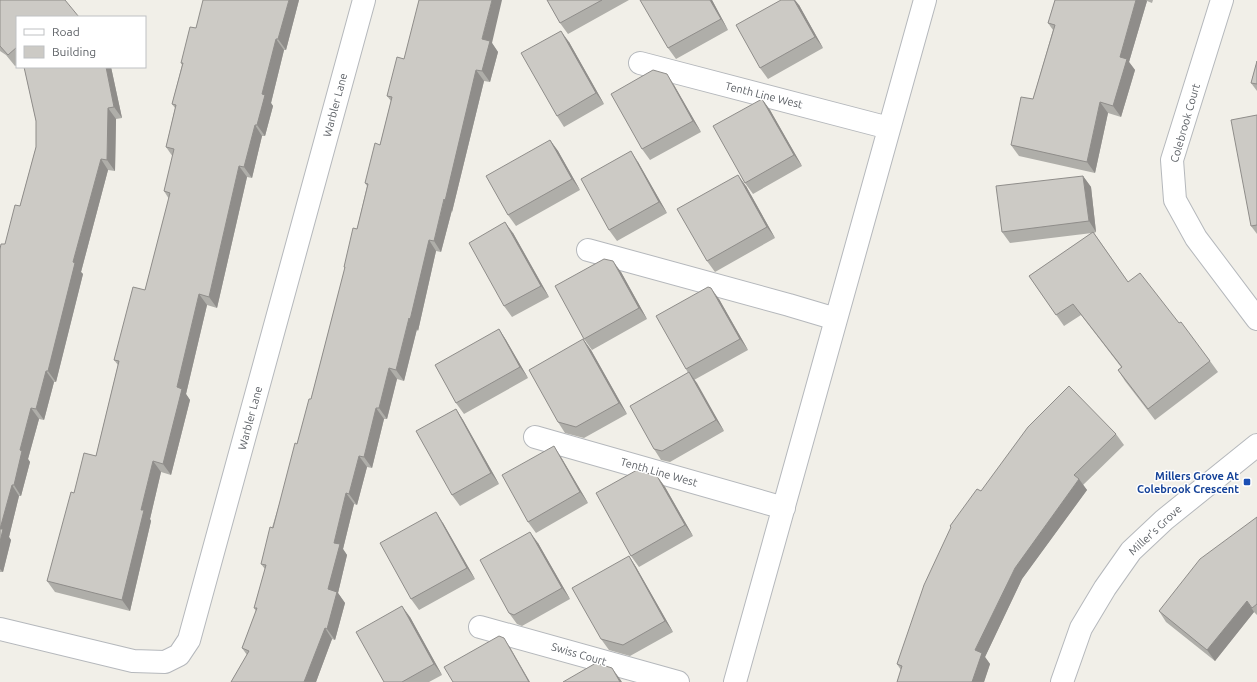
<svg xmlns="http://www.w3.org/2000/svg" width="1257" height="682" font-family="Ubuntu,sans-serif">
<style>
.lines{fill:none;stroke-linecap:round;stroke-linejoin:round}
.minor-casing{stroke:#b5b8bc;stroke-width:24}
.minor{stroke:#fff;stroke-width:22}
.wall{fill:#afaea9}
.shaded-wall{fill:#8f8d8a}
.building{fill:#cccac5;stroke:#8f8d8a}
.transit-dot{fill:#1a4fb4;stroke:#fff;stroke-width:1.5}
.labels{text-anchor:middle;stroke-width:3;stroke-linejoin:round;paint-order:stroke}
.street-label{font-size:11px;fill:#5f6368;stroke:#fff}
.transit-label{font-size:11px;font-weight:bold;fill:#164399;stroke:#fff;text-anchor:end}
</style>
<rect width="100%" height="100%" fill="#f1efe8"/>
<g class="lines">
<g class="minor-casing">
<path id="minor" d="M1222,0L1172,160L1175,200L1196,238L1257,319
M640,63L889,128
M588,250L789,305L836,319
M535,437L784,508
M480,627L678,682
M0,629L133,661L165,662L179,655L189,640L364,0
M735,682L925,0
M1062,682L1081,628L1105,588L1131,551L1164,520L1257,445"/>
</g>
<use href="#minor" class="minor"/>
</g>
<path class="wall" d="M0,0L17,17V65L15,66L6,55L0,51Z
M299,0L286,50H284L271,103L273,106L265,136H262L252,178L247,177L217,308L207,305L186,394L190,400L171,475L161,472L150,519L151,521L130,611L55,592L47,581L74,493L96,456L118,365L114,360L145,290L169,199L164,191L173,157L166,147L175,108L172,104L182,65L181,63L196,28Z
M547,0H629L568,34L560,23Z
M712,0L728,30L676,59L668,48Z
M1055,0H1153L1152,3L1147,1L1129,62L1135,70L1121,117L1108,113L1095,173L1019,156L1011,145L1033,99L1053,30L1048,23Z
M799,5L823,48L768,79L760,68Z
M569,42L604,104L564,127L557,116Z
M492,43L498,52L490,82L484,81L452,212V210L441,252L436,251L418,331L417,329L404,381L397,379L387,419H384L372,468L367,467L357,505L354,504L343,549L347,555L338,593L345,603L335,640L332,639L316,682H231L247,655L242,648L256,611L254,608L265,569L261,564L311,399L345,268L344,267L357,229L367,186L365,183L380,145L391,101L387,96L404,59Z
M1257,61V91L1251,83Z
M24,67H111L122,118L116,119L115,171L108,170L81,272L83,274L56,382H54L44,420L39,419L28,459L30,462L21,496H19L9,537L11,540L3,572H0V249L5,244L20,206L36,147V121Z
M674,85L701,132L650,160L642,149Z
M762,99L770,110L802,166L753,194L745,183Z
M1257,115V234L1251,226Z
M550,140L558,151L580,190L516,226L508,215Z
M638,162L667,213L617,241L609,230Z
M1083,176L1091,187L1096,232L1094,233L1128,282L1179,323L1210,361L1218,372L1155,420L1125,381L1118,370L1121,367L1081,315L1064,326L1029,276L1092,233L1010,243L1002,232Z
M746,186L775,238L715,272L707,261Z
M513,233L549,297L512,317L504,306Z
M621,272L647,319L592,350L584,339Z
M719,299L748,350L694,380L724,431L670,462L661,460L654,449L688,373L686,369Z
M499,329L506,340L528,378L464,414L456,403Z
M583,339L591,350L627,414L584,438L565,433L558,422Z
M456,409L463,420L499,484L460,506L452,495Z
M1116,434L1124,445L1083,485L1087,490L1022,579L985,657L990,664L984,682H897L901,670L897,664L951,528L950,526L981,491Z
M561,457L588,503L536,533L528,522Z
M657,476L665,487L693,536L639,567L631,556Z
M1257,517V615L1254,612L1215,661L1166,622L1159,611Z
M443,523L475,579L419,610L411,599Z
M538,543L570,599L522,626L517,624L509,613Z
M629,556L636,567L673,632L630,656L609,650L601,639Z
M410,617L442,675L429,682H384Z"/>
<path class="shaded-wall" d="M289,0H299L286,50L278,39Z
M492,0H502L492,43L498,52L490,82L482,71V39Z
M710,0H712L728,30L721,19Z
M794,0H795L799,5L823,48L815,37Z
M1136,0H1146L1147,1L1129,62L1135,70L1121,117L1113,106L1120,57Z
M561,31L569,42L604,104L596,93Z
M276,39L284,50L271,103L273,106L265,136L257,125L262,94Z
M106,67H111L122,118L114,107Z
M476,70L484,81L452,212V210L441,252L434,241Z
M667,74L674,85L701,132L693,121Z
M762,99L770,110L802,166L794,155Z
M1100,102L1108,113L1095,173L1087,162Z
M108,108L116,119L115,171L107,160Z
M255,125L262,136L252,178L244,167Z
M550,140L558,151L580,190L572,179Z
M631,151L638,162L667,213L659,202Z
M101,159L108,170L81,272L83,274L56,382L48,371L73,262Z
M239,166L247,177L217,308L209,297Z
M738,175L746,186L775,238L767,227Z
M1083,176L1091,187L1096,232L1089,221Z
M505,222L513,233L549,297L541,286Z
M429,240L436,251L418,331L417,329L404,381L396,370Z
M613,261L621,272L647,319L639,308Z
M711,288L719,299L748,350L740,339Z
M199,294L207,305L186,394L190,400L171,475L163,464L177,387Z
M499,329L506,340L528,378L520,367Z
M583,339L591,350L627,414L619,403Z
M389,368L397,379L387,419L379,408Z
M46,371L54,382L44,420L36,409Z
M689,372L697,383L724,431L716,420Z
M31,408L39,419L28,459L30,462L21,496L14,485L20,450Z
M376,408L384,419L372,468L364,457Z
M456,409L463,420L499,484L491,473Z
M554,446L561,457L588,503L580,492Z
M359,456L367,467L357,505L349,494Z
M153,461L161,472L150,519L151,521L130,611L122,600L141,510Z
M657,476L665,487L693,536L685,525Z
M1079,479L1087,490L1022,579L985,657L990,664L984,682H972L975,650L1015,568Z
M12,485L19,496L9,537L11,540L3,572L0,569V529Z
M346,493L354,504L343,549L347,555L338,593L345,603L335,640L327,629L328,589L334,543Z
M436,512L443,523L475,579L467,568Z
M530,532L538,543L570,599L562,588Z
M629,556L636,567L673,632L665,621Z
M1247,601L1254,612L1215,661L1207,650Z
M402,606L410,617L442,675L434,664Z
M325,628L332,639L316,682H304Z
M504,638L511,649L530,682H529Z
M612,668L620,679L622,682H620Z"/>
<path class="building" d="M0,0H65L79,17H17V47L8,55L0,46Z
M203,0H289L278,39H276L262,94L265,95L257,125H255L244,167L239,166L209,297L199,294L177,387L182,389L163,464L153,461L141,510H144L122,600L47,581L71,492L74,493L84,453L96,456L119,361L114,360L133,287L145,290L170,193L164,191L174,149L166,147L176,105L172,104L183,63H181L190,27L196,28Z
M419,0H492L482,39L490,41L482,71L476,70L445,201L444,199L434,241L429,240L410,320L409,318L396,370L389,368L379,408H376L364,457L359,456L349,494L346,493L334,543L340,544L328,589L337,592L327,629L325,628L304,682H231L249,651L242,648L257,608H254L266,565L261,564L270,527L273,528L295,443L297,444L309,399H311L345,267H344L353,228L357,229L368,184L365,183L375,143L380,145L392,97L387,96L397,57L404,59Z
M547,0H602L560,23Z
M640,0H710L721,19L668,48Z
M781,0H794L815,37L760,68L736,25Z
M1055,0H1136L1120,57L1127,59L1113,106L1100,102L1087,162L1011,145L1021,97L1033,99L1055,25L1048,23Z
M561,31L596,93L557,116L521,53Z
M1257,61V84L1251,83Z
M24,67H106L114,107L108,108L107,160L101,159L73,262L75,263L48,371H46L36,409L31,408L20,450L22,451L14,485H12L0,529H3L0,542V249L1,244H5L15,205L20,206L36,147V121Z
M653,70L667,74L693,121L642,149L611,94Z
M762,99L794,155L745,183L713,126Z
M1257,115V225L1251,226L1231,120Z
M550,140L572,179L508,215L486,176Z
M631,151L659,202L609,230L581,179Z
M738,175L767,227L707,261L677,209Z
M1083,176L1089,221L1002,232L996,186Z
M505,222L541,286L504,306L469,243Z
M1093,232L1128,282L1140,273L1179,323L1181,322L1210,361L1148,409L1118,370L1122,367L1073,304L1056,315L1029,276Z
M604,259L613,261L639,308L584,339L555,286Z
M708,287L711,288L740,339L686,369L656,316Z
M499,329L520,367L456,403L435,365Z
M583,339L619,403L576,427L558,422L529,370Z
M689,372L716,420L662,451L654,449L630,406Z
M1069,386L1116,434L1074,475L1079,479L1015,568L975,650L982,653L972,682H897L902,666L897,664L924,585L951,527L950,526L977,489L981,491L1028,427Z
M456,409L491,473L452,495L416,431Z
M554,446L580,492L528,522L502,475Z
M637,470L657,476L685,525L631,556L596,493Z
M436,512L467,568L411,599L380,543Z
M1257,517V604L1252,608L1247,601L1207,650L1159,611L1200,559Z
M530,532L562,588L514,615L509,613L480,560Z
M629,556L665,621L623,645L601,639L572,588Z
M402,606L434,664L402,682H384L356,632Z
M499,636L504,638L529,682H453L444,667Z
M596,663L612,668L620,682H563Z"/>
<rect class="transit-dot" x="1243" y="478" width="8" height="8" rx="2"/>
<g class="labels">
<g class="street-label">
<text transform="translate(764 95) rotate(14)" y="4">Tenth Line West</text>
<text transform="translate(335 105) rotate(-75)" y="4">Warbler Lane</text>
<text transform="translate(1185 123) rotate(-74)" y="4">Colebrook Court</text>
<text transform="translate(250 418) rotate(-75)" y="4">Warbler Lane</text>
<text transform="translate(659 472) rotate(16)" y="4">Tenth Line West</text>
<text transform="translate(1155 530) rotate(-43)" y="4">Miller's Grove</text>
<text transform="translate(579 654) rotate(16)" y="4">Swiss Court</text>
</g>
<g class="transit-label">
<text x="1239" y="480">Millers Grove At<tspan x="1239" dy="13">Colebrook Crescent</tspan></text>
</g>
</g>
<rect x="16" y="16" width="130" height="52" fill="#ffffff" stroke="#bfc1c3"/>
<rect x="24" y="29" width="20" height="6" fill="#ffffff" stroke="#bfc1c3"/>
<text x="52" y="36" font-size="12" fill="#5f6368">Road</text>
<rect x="24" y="46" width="20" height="12" fill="#cccac5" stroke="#bfc1c3"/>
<text x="52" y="56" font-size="12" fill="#5f6368">Building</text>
</svg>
